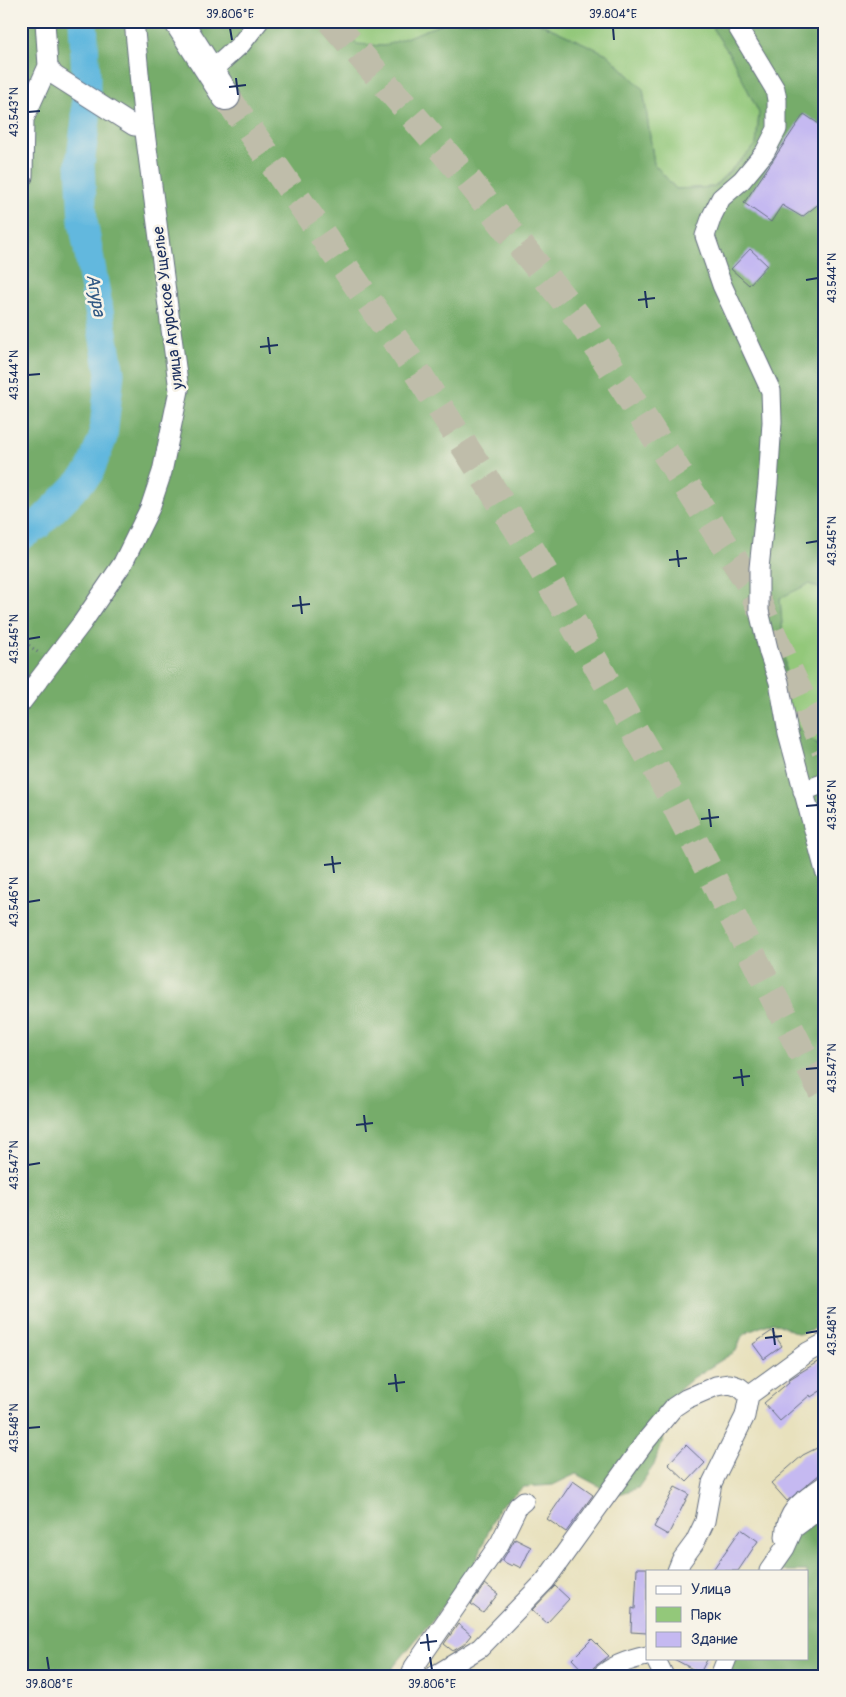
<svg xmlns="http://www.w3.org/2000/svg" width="846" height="1697" font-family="Pangolin,sans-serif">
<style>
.green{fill:#93c87a;stroke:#577c6c}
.forest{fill:#76ac6a;stroke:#486e64}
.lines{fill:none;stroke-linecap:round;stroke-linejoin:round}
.river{stroke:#62b8de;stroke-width:29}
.building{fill:#c5b9f1}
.highway-tunnel{stroke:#bfbdaa;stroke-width:28;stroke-dasharray:28 14;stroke-linecap:butt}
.minor-casing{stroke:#636d7f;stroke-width:21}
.highway-casing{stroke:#636d7f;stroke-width:30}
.path{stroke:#636d7f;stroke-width:3;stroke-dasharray:1 4;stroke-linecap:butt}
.minor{stroke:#fff;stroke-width:19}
.highway{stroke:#fff;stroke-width:28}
.ticks{fill:none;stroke:#1b2f5e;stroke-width:2}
.labels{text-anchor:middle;stroke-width:5;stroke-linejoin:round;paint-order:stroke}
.street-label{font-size:16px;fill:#1b2f5e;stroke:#f7f3e8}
.water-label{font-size:18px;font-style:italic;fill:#305884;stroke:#f7f3e8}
.neatline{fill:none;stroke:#1b2f5e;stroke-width:2}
.ticks-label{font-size:12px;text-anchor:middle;fill:#1b2f5e}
</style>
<rect width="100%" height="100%" fill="#f7f3e8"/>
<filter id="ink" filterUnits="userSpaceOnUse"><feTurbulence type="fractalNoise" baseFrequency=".02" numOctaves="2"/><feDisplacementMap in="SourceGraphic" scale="10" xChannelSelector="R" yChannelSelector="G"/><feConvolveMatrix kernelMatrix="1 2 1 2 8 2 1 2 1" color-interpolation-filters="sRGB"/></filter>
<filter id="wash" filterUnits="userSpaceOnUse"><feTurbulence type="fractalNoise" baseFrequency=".0096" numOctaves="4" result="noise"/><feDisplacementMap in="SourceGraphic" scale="20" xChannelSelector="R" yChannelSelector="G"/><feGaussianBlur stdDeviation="1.12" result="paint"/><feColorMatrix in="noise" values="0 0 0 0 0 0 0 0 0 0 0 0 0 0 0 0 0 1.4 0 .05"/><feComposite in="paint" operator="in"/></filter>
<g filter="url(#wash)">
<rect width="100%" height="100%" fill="#e8e1bd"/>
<path class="green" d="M342,21H487L447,22L385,46L357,45L340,24Z
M535,21H708L732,58L759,113L756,145L713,187L676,189L654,164L643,89L607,54Z
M809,584L825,591V752L789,719L780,597Z"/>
<path class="forest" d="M21,21H342L341,25L357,44L384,46L447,22L535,21L607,54L643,89L654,164L676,189L714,187L756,145L759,113L732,58L708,21H825V591L809,584L780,598L789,719L825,752V1325L799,1334L773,1322L748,1332L741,1338L736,1351L693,1378L667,1401L663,1440L654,1465L638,1488L616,1495L576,1474L553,1485L524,1487L499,1507L471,1573L386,1676H21Z
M825,1503V1676H708L713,1672L718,1658H807V1571H767Z"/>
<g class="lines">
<path class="river" d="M21,536L37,526L89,473L103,437L110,373L83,221L80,164L86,120V75L83,21"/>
</g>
<g id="blocks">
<path class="building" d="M804,114L825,128V199L802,217L782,205L771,222L744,203Z
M750,249L767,265L749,285L731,269Z
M772,1331L782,1346L764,1359L753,1344Z
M819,1361L825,1371V1388L811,1397L810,1395L780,1421L764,1403L789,1382L788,1380Z
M825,1444V1470L787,1501L771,1483L803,1455Z
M686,1445L705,1463L687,1482L668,1464Z
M573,1481L593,1495L566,1532L547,1519Z
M675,1487L689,1494L668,1535L654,1527Z
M741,1529L758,1541L738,1571H712Z
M515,1539L531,1547L521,1568L513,1564L512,1566L502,1561Z
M637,1568H647V1633L631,1632L632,1608L635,1609Z
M485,1584L498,1594L483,1613L471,1604Z
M555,1586L569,1599L547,1623L532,1610Z
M458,1624L471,1635L463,1645L453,1651L444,1644Z
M592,1639L609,1656L594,1667L588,1676L572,1659Z
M672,1658H708L700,1673Z"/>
</g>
</g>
<g filter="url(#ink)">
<use href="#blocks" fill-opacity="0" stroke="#636d7f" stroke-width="1"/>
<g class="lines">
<path class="highway-tunnel" d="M331,21L464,175L581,321L749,583L825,749
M226,96L412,364L533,553L662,779L825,1097"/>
<g class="minor-casing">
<path id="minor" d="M45,21L48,66L54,75L134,126L144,125
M734,21L775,89L777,100V129L765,152L742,180L721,198L712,216L705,236L722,285L771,391L772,422L768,483L759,568V611L769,653L779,682L788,733L825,871
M211,71L241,44L259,21
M23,177L24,119L48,66
M21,703L82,623L123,563L150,508L162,472L179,390L144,125L134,21
M803,791L825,783
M785,1537C787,1508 803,1501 825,1485
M677,1571L681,1561L695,1542L705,1521L712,1483L745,1416L749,1395L808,1352L825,1343
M769,1571L785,1548L794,1528L825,1505
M655,1658L664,1676
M411,1676L414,1667L500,1543L518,1506L524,1501
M434,1676L480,1648L545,1581L645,1442L674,1407L686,1399L716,1386L730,1384L739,1387L749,1395
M601,1676C613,1665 632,1659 647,1656
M720,1676L727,1658"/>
</g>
<g class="highway-casing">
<path id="highway" d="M178,21L226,96"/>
</g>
<path class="path" d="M21,639L40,654"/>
<use href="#minor" class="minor"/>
<use href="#highway" class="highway"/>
</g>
</g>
<path class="ticks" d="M230,28L232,40M613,28L614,40M236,78L238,95M229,87L246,85M28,112L40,111M806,280L818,278M645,291L647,308M638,300L655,298M268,337L270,354M260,347L278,345M28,375L40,374M806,543L818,541M677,550L679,567M669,560L687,558M300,596L302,614M292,606L310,604M28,639L40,637M806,806L818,805M709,809L711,827M701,819L719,817M332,856L334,873M324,865L341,863M28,902L40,900M741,1069L743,1086M806,1069L818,1068M733,1078L750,1076M364,1115L366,1132M356,1125L373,1123M28,1165L40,1163M773,1328L775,1345M806,1333L818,1331M765,1338L782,1336M395,1374L397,1392M388,1384L405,1382M28,1428L40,1427M427,1634L429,1651M420,1643L437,1641M47,1657L49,1670M430,1657L432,1670"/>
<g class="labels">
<g class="street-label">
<text transform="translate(167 308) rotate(-97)" y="6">улица Агурское Ущелье</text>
</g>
<g class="water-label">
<text transform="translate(96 295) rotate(80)" y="6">Агура</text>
</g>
</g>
<rect width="846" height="1697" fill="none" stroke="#f7f3e8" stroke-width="55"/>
<rect x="646" y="1570" width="162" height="90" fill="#f7f3e8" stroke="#9fa5b1"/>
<rect x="656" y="1586" width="25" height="8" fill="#ffffff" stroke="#9fa5b1"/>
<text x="691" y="1594" font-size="15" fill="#1b2f5e">Улица</text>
<rect x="656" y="1607" width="25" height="15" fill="#93c87a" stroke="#9fa5b1"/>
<text x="691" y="1620" font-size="15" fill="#1b2f5e">Парк</text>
<rect x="656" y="1632" width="25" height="15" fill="#c5b9f1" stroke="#9fa5b1"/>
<text x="691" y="1644" font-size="15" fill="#1b2f5e">Здание</text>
<rect x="28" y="28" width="790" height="1642" class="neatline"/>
<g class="ticks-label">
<text x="230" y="18">39.806°E</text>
<text x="613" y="18">39.804°E</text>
<text transform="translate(14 112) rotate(-90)" y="4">43.543°N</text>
<text transform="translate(832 278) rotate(-90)" y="4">43.544°N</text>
<text transform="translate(14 375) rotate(-90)" y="4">43.544°N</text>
<text transform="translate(832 541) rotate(-90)" y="4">43.545°N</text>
<text transform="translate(14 639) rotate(-90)" y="4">43.545°N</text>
<text transform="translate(832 805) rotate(-90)" y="4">43.546°N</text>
<text transform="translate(14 902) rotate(-90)" y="4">43.546°N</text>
<text transform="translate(832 1068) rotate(-90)" y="4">43.547°N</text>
<text transform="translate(14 1165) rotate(-90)" y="4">43.547°N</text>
<text transform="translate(832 1331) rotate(-90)" y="4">43.548°N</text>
<text transform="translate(14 1428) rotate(-90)" y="4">43.548°N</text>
<text x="49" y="1688">39.808°E</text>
<text x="432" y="1688">39.806°E</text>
</g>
</svg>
